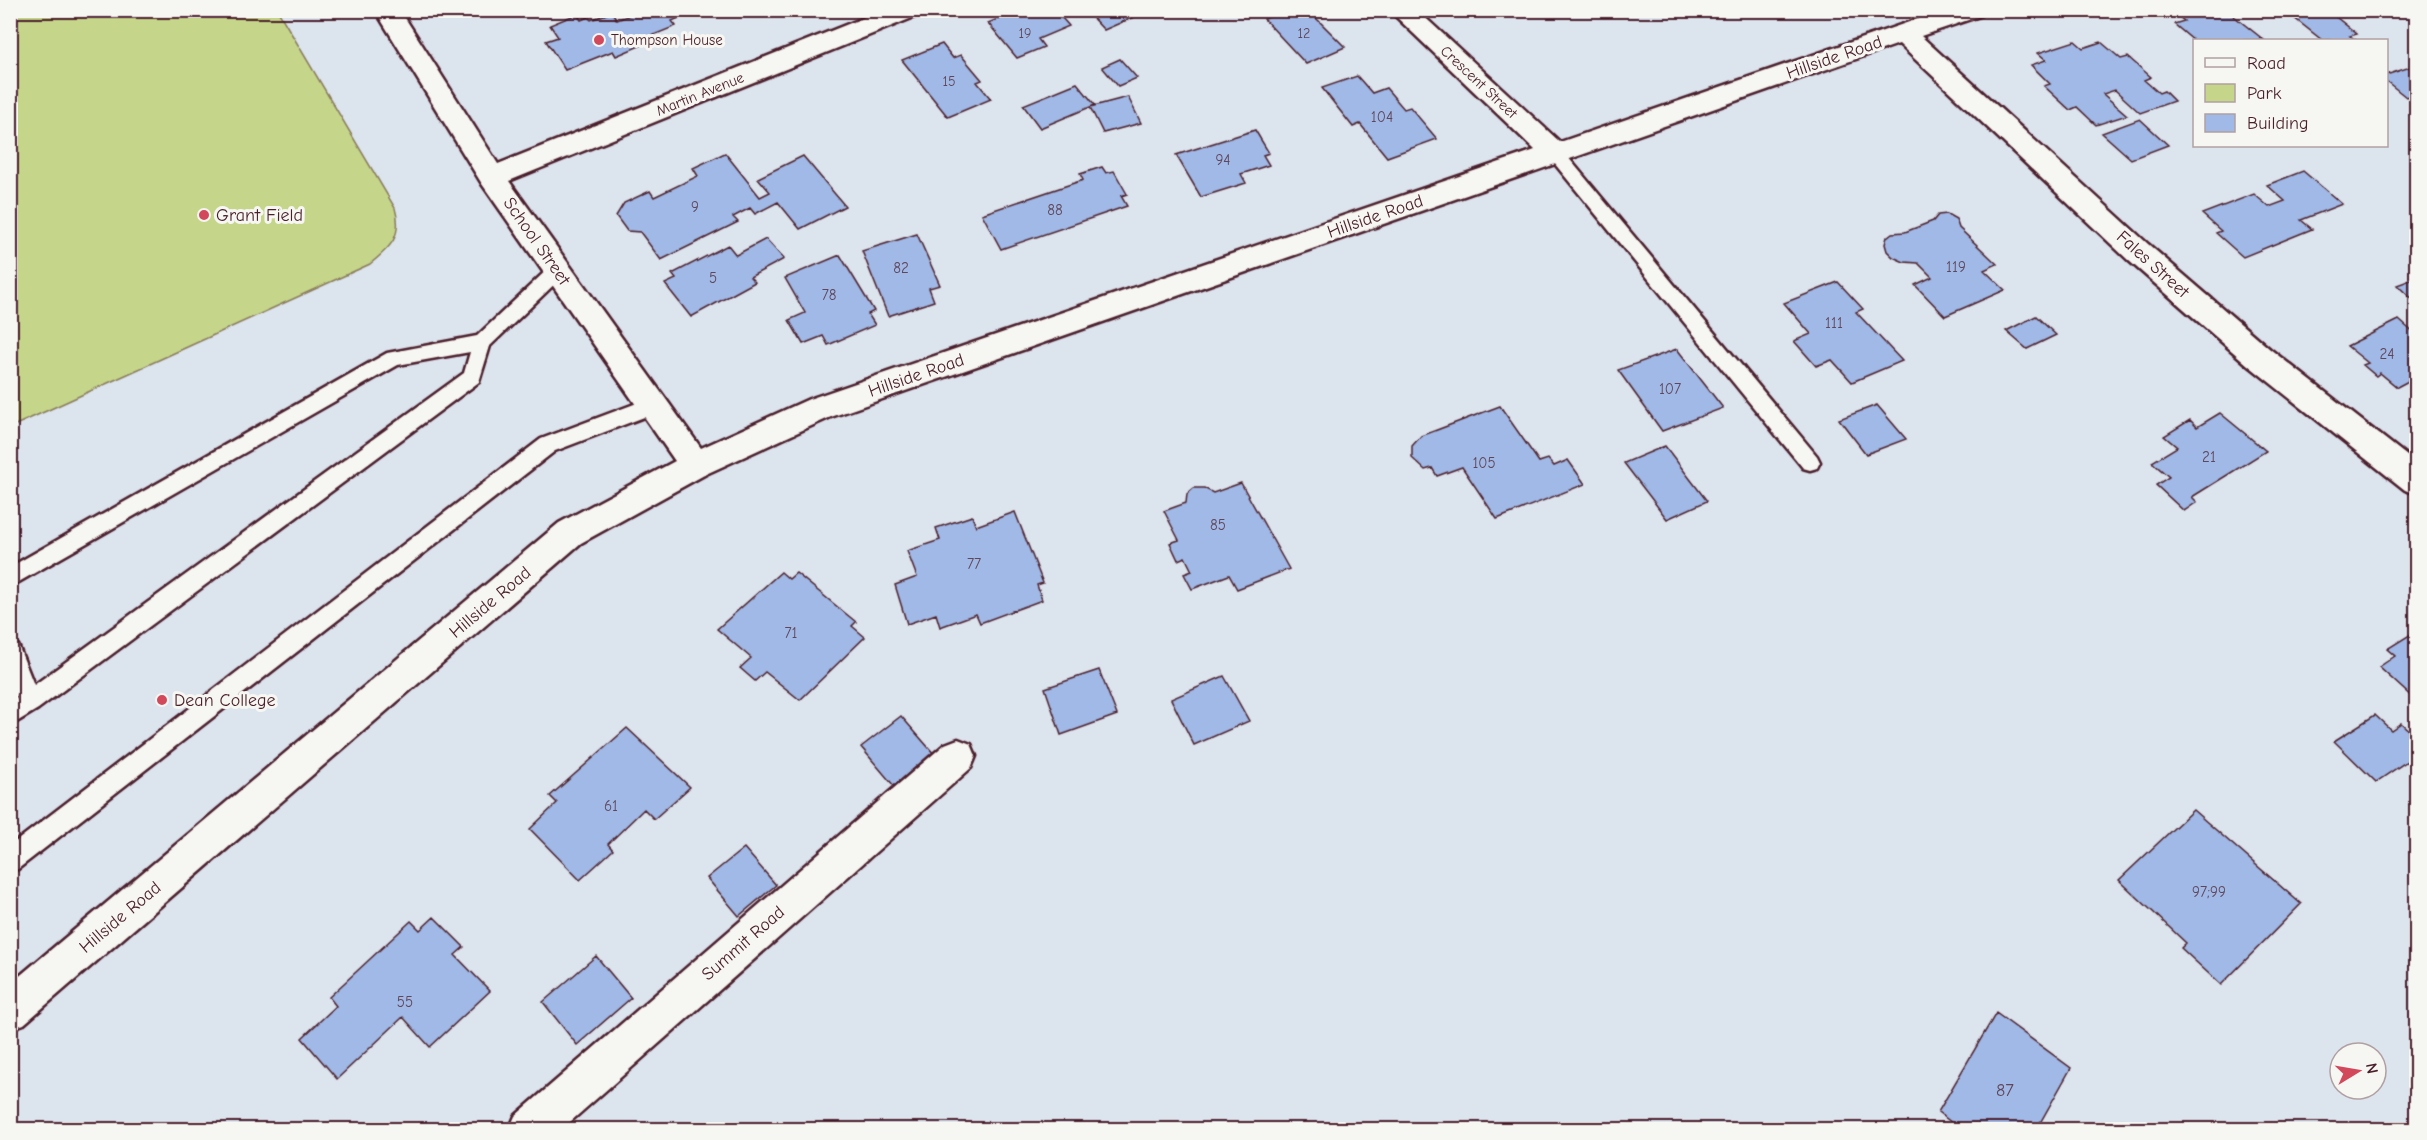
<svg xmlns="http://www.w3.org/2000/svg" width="2427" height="1140" font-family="'Comic Neue',sans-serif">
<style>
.green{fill:#c5d68a;stroke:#887a5a;stroke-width:1.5}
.building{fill:#a0b9e6;stroke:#4a1f2b;stroke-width:1.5}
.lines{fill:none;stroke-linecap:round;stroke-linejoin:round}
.service-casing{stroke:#4a1f2b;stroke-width:5}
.minor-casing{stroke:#4a1f2b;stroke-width:5}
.service{fill:#f6f6f2;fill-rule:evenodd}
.minor{fill:#f6f6f2;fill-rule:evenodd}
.poi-dot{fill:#d1495b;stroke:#f6f6f2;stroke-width:2}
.labels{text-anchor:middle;stroke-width:6;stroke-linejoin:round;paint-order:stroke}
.far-number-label{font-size:14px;fill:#60465a}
.far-poi-label{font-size:15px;fill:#4a1f2b;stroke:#f6f6f2;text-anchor:start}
.far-street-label{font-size:15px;fill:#4a1f2b;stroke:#f6f6f2}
.number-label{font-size:15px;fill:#60465a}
.street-label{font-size:18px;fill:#4a1f2b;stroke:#f6f6f2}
.poi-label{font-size:18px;fill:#4a1f2b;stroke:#f6f6f2;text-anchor:start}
.near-number-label{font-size:18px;fill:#60465a}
</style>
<rect width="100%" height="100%" fill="#dce4ee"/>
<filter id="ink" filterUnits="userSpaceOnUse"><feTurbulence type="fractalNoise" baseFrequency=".0167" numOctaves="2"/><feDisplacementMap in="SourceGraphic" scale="12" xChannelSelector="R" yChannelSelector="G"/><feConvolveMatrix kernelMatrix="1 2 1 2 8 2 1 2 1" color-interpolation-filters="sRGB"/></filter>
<g filter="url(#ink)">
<path class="green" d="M10,11H278L395,208C403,236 391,247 370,264L11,427Z"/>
<path class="building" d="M642,10H663L665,14L674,10L679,18L672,21L676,26L646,38L649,42L616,56L613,51L565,70L546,41L558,37L550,25L577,14L581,20L588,17L591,20L612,12L617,20Z
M1019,10H1055L1069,26L1038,39L1044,47L1017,58L988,23Z
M1085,10H1128L1134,17L1104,30Z
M1286,10H1316L1320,15L1315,17L1345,47L1306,64L1264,19Z
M2177,10H2226L2264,40L2194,41L2174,24L2184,21L2173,12Z
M2284,10H2339L2331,13L2357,34L2350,36L2356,40H2322Z
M2075,41L2083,48L2101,42L2121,59L2128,57L2151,77L2144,80L2159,93L2164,91L2174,101L2140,113L2115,90L2103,94L2127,115L2096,125L2077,107L2070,110L2044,86L2050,84L2031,65L2046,60L2038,53Z
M942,44L953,58L961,55L982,80L977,82L991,99L948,117L902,60Z
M1120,59L1137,78L1118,86L1102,67Z
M2410,67L2416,72V93L2406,97L2386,81V75Z
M1357,76L1372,93L1386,88L1404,109L1410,107L1437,139L1387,157L1360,124L1353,127L1322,88Z
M1077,83L1095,105L1040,128L1023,105Z
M1128,97L1141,123L1103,133L1090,107Z
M2140,119L2168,145L2131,159L2102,133Z
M1255,130L1269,153L1263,155L1269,165L1241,174L1246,183L1201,197L1176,155Z
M725,153L760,197L770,192L758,178L803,156L845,206L800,229L778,202L755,214L750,208L733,217L738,222L661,260L640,232L627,231L616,216L624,203L650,191L654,197L698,176L693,168Z
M1102,167L1106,173L1114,171L1127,194L1121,196L1127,206L1001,249L982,214L1083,180L1080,174Z
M2303,171L2342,204L2301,220L2312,229L2243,257L2216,233L2221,231L2202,214L2254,194L2269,207L2285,201L2267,185Z
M1947,214L1956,219L1959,228L1997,264L1984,270L2005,290L1945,316L1915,285L1932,277L1918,263L1904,262L1893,257L1887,251L1885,244L1887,237L1892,233L1905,232L1933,221L1938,215Z
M917,234L940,285L929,288L934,301L888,316L862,251Z
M766,239L784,259L750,277L755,282L691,317L665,284L676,279L672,274L728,245L736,255Z
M840,255L874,311L868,314L875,325L828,345L823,336L803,344L789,320L805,313L785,278Z
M2416,278V303L2397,285Z
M1838,282L1863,309L1856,312L1902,361L1852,382L1832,360L1816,366L1794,341L1811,334L1784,303Z
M2036,316L2056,335L2027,349L2006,331Z
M2399,320L2416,335V377L2397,387L2380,373L2376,376L2363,365L2368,363L2347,346Z
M1677,349L1723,408L1662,431L1618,370Z
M1877,405L1906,439L1866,454L1839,419Z
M1500,406L1539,462L1548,459L1554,466L1568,460L1585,484L1497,519L1462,467L1437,476L1432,468L1425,470L1412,458V446L1421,436Z
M2220,413L2266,451L2192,497L2197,502L2184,511L2156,485L2169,477L2152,462L2177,447L2164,436L2190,420L2197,427Z
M1665,446L1707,501L1667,519L1624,463Z
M1241,483L1289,569L1237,589L1229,575L1192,589L1184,574L1192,571L1185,557L1178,560L1170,543L1179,540L1164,511L1186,503L1187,494L1194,488H1204L1213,493Z
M1015,512L1043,583L1037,585L1042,600L980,623L976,614L940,627L936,614L907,624L895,585L917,577L907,551L940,540L936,528L972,516L976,526Z
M781,572L789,579L796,573L856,622L852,626L865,637L800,700L765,672L755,681L740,668L751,658L717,629Z
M2416,631V697L2414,699L2379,667L2395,656L2387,649Z
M1099,670L1117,715L1061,735L1045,688Z
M1224,676L1249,721L1194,745L1171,699Z
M2375,715L2391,730L2401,723L2416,737V755L2376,782L2334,741Z
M901,716L935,755L894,786L861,747Z
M627,728L690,787L654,819L644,809L608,844L613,850L580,880L530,829L557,803L550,796Z
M2193,810L2301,904L2221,985L2181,948L2186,943L2119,880Z
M744,848L776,885L739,916L707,878Z
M434,917L464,947L455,955L490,991L430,1047L403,1017L337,1079L302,1038L336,1006L329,997L411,921L420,930Z
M596,956L631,998L577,1045L543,1002Z
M1996,1013L2071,1068L2036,1130H1961L1938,1112Z"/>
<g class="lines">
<g class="service-casing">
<path id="service" d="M1556,148L1562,150L1817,456L1820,462L1817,468L1810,470L1803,468L1550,158L1547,154L1550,150Z
M558,263L564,265L567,270L564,275L490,346L479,382L38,709L10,726V703L17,698L10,681V642L18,645L34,685L464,373L470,352L398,365L10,587V567L387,353L477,336L552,265Z
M653,397L660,399L663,405L660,411L555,451L18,869L10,872V846L541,439Z"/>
</g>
<g class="minor-casing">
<path id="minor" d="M375,10H400L498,164L883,10H920L917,16L509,181L701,448L809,399L1535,150L1389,10H1417L1560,142L1944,10H1983L1980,16L1921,36L2148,244L2270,349L2416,463V494L2405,490L2248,365L2128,260L1899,44L831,417L706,474L581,543L24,1024L10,1029V984L559,523L675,461L482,184Z
M958,739L971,744L976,756L971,768L561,1130H509L515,1116L945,744Z"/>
</g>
<use href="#service" class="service"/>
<use href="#minor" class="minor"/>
</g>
</g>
<g class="poi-dot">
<circle cx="599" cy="40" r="6"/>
<circle cx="204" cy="215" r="6"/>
<circle cx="162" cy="700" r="6"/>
</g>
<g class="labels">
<g class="far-number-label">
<text x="1025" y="38">19</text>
<text x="1304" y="38">12</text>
<text x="949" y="86">15</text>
</g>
<g class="far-poi-label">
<text x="611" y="45">Thompson House</text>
</g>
<g class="far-street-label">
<text transform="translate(1479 82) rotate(43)" y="5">Crescent Street</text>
<text transform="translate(700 94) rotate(-22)" y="5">Martin Avenue</text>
</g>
<g class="number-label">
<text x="1382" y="122">104</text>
<text x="1223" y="165">94</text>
<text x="695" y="212">9</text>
<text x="1055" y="215">88</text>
<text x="1956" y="272">119</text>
<text x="901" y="273">82</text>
<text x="713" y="283">5</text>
<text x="829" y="300">78</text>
<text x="1834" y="328">111</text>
<text x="2387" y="359">24</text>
<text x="1670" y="394">107</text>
<text x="2209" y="462">21</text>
<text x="1484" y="468">105</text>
<text x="1218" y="530">85</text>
<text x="974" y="569">77</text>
<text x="791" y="638">71</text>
<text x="611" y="811">61</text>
<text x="2209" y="897">97;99</text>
<text x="405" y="1007">55</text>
</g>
<g class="street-label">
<text transform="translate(1834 57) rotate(-19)" y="6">Hillside Road</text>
<text transform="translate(1375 216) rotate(-19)" y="6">Hillside Road</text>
<text transform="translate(537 241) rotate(55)" y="6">School Street</text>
<text transform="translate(2153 264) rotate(42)" y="6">Fales Street</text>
<text transform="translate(916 375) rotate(-19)" y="6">Hillside Road</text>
<text transform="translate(490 602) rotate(-40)" y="6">Hillside Road</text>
<text transform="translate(120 917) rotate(-40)" y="6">Hillside Road</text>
<text transform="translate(743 943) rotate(-41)" y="6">Summit Road</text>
</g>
<g class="poi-label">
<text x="216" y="221">Grant Field</text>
<text x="174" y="706">Dean College</text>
</g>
<g class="near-number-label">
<text x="2005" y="1096">87</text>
</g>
</g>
<rect width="2427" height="1140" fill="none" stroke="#f6f6f2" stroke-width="36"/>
<rect x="18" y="18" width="2391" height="1104" fill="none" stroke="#4a1f2b" stroke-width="2" filter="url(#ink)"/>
<rect x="2193" y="39" width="195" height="108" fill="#f6f6f2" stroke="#b1a0a2" stroke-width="1.5"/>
<rect x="2205" y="58" width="30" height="9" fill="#f6f6f2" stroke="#b1a0a2" stroke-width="1.5"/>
<text x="2247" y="69" font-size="18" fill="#4a1f2b">Road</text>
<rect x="2205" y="84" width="30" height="18" fill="#c5d68a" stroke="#b1a0a2" stroke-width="1.5"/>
<text x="2247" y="99" font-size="18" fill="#4a1f2b">Park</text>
<rect x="2205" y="114" width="30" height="18" fill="#a0b9e6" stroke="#b1a0a2" stroke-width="1.5"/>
<text x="2247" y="129" font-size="18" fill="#4a1f2b">Building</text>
<g transform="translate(2358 1071) rotate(79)"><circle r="28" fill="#f6f6f2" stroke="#b1a0a2" stroke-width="1.5"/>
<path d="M0-4.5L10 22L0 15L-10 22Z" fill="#d1495b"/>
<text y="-9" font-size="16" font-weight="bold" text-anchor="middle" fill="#4a1f2b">N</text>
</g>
</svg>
